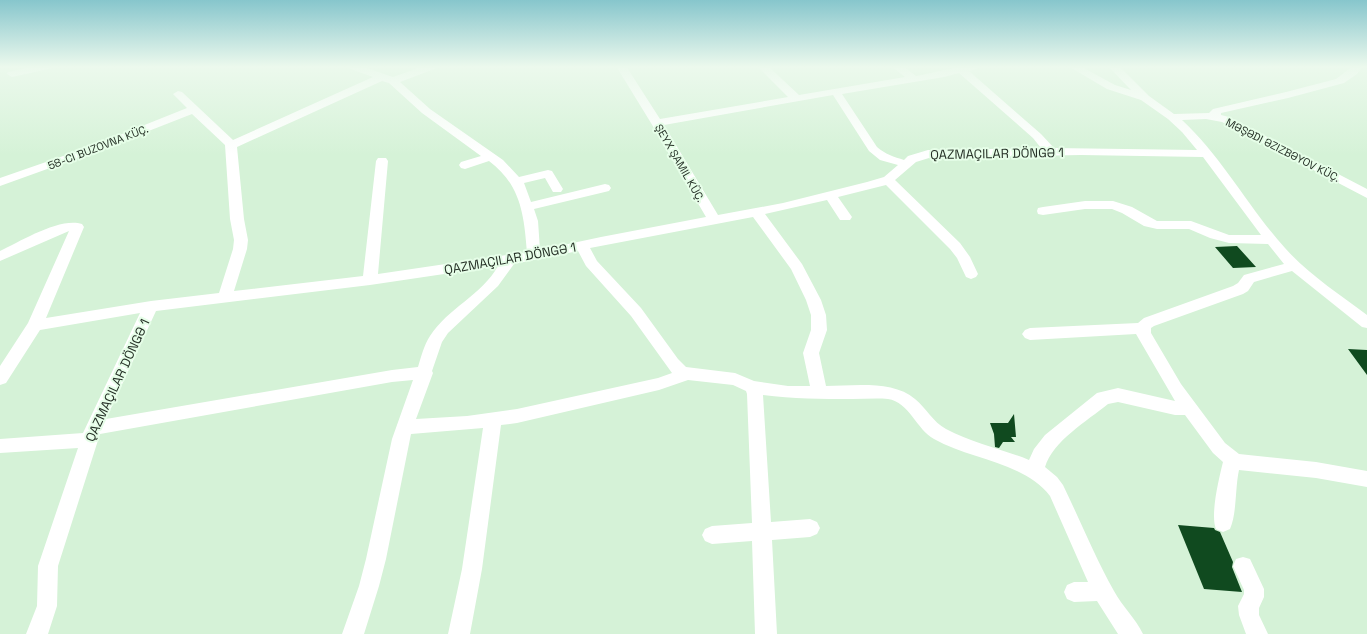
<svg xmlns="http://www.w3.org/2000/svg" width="1367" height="634" font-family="'Space Grotesk',sans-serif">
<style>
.building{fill:#104a1f}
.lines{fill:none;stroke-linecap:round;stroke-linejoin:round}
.minor{fill:#fff;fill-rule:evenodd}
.labels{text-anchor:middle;stroke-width:4;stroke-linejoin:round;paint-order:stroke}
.far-street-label{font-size:11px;fill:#253026;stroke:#e6fee8}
.street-label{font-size:13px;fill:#253026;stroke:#e6fee8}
</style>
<rect width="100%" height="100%" fill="#d5f2d7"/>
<path class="building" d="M1237,246L1247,257L1256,267L1233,268L1215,247Z
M1348,349L1367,350V375Z
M1014,414L1016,437H1011L1015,442H1003L999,448L995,447L994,434L990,423H1008Z
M1178,525L1214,528L1215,530L1220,532L1233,562L1232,567L1242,592L1204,589Z"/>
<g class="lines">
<path class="minor" d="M35,66H54L53,68L12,77L7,74L8,72Z
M347,66H361L393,77L424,66H438L437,68L400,82L430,109L503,160L519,177L548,170L552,171L563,189L561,192H553L545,178L524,183L531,202L605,184L609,185L611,188L609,191L534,209L538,221L540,250L601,237L706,217L651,123L616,66H626L660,119L788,97L757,66H768L799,95L905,77L891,66H903L916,76C937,72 958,66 979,66L978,68L969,71L1041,134L1054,148L1197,150L1182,132L1168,119L1141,100L1107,89L1068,66H1080L1115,85L1131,90L1108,66H1119L1149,96L1174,114L1209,113L1213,109L1286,92L1336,79L1353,66H1363L1357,74L1344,83L1288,98L1221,113V115L1229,117L1367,189V198L1222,122L1206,119L1182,120C1222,157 1248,207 1285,248C1308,274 1339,294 1367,315V328L1362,327L1292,271L1254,282L1248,291L1243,294L1154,326L1151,328V333L1181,384L1225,443L1239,454L1316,462L1367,471V487L1316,478L1239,470C1235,488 1237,513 1230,529L1223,532L1216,529C1210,515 1219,478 1223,462L1213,453L1185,415H1175L1118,402L1108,404C1087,421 1053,441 1045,467L1057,477L1063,485C1080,520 1095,557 1114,591C1122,606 1136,619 1143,634H1118L1097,601L1074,602L1067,599L1064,592L1067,585L1074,582H1088L1050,496C1024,462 971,460 934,439C917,430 909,402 888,399C877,398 864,399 852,399C822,399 793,399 763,395L771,522L810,519L817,522L820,528L817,534L810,537L772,540L777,634H755L752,541L712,544L705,541L702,535L705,529L712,526L752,523L747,394L746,391L733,385L688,380L659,390L517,423L501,425L482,569L470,634H448L462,569L483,428L411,434L386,559L379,586L364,634H342L359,586L366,559L392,439L413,380L392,382L100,434L58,566L57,606L48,634H26L37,606L38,566L78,448L0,453V439L83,433L140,313L40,330L6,383L0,385V366L28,323L69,231L0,261V251C21,241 60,217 82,224L84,227L46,318L151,301L219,293L233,249L234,240L230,219L225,145L192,114L100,150L0,186V178L92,146L187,108L173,94L178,91L182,92L233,140L373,77L348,68ZM959,73L1033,138L1041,148L928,150L908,156L904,160C894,157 885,154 877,147L842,94L944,77ZM382,81L389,83L422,113L481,156L461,162L459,165L461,168L465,169L489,161C521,185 524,215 527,252L378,274L388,161L386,158H378L376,161L363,276L234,291L247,249L248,240L244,219L237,147ZM833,95L869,151L880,160L898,165L884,177L867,182L783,203L718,215L664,125ZM1081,155L1203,157L1261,235H1229L1191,221H1157L1132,207L1113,201H1085L1043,207L1038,208L1037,211L1038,214L1043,215L1085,209H1112L1122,213L1144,226L1157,229H1189L1210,238L1229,243L1268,244L1284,264L1244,275L1238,283L1233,286L1144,318L1138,323L1030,328L1025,330L1022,334L1025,338L1030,340L1136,334L1175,401L1118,388L1097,393L1045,435L1034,449L1029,460C1002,449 972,443 946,429C933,422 926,408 915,399C893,380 853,386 826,386L819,353L827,330L826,315L821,300L802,264L765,214L827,200L840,220H850L852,217L838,197L886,185L950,249L957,258L966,277L971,279L976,277L978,274L970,257L960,243L895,180L916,162L929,158ZM753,217L791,269L806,300L811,315V330L803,353L810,386H788L754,381L735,373L686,367L678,359L641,308L597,261L590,248ZM578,251L586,266L631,316L672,373L658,378L517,409L467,416L416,419L433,373L432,371L442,342L448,333L498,286L514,264ZM498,266C482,295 448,308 430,336C424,345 421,357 418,367L392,370L106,419L156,311L370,285Z
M1243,557L1250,559L1264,589V597L1259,608V615L1268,634H1246L1239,615L1238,606L1244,594V590L1233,566L1236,559Z"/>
</g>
<linearGradient id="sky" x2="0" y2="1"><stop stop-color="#87c6cc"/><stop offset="0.43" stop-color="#ecf9ed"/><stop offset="1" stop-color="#ecf9ed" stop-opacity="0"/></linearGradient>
<rect width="1367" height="155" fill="url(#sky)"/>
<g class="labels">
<g class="far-street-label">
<text transform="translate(98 147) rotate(-21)" y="4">58-CI BUZOVNA KÜÇ.</text>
<text transform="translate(1283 150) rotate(27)" y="4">MƏŞƏDI ƏZIZBƏYOV KÜÇ.</text>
<text transform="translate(680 163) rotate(60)" y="4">ŞEYX ŞAMIL KÜÇ.</text>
</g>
<g class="street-label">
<text transform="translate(997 153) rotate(-1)" y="5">QAZMAÇILAR DÖNGƏ 1</text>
<text transform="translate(510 258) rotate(-10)" y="5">QAZMAÇILAR DÖNGƏ 1</text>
<text transform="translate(117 380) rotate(-65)" y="5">QAZMAÇILAR DÖNGƏ 1</text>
</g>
</g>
</svg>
